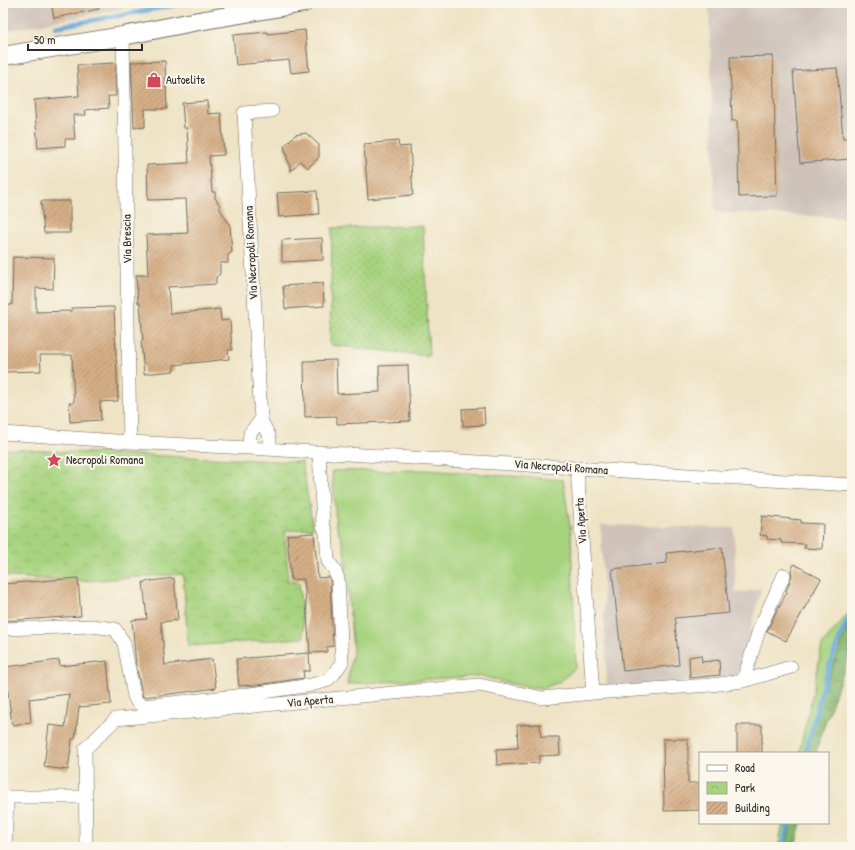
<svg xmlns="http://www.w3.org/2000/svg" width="855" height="850" font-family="'Patrick Hand',sans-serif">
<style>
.industrial{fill:#cec2b9}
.grass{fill:#a7d37f;stroke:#697f55}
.forest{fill:url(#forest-crowns);stroke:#58704c}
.park{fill:url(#park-crowns);stroke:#697f55}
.garden{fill:url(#garden-dots);stroke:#697f55}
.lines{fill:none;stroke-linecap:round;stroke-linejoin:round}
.stream{stroke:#69aadd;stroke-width:4.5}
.building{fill:url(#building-hatch)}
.street-casing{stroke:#6f6b61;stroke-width:14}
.secondary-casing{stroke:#6f6b61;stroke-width:20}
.street{stroke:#fff;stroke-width:13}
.secondary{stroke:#fff;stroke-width:18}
.labels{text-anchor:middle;stroke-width:4;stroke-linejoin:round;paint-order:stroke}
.poi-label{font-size:12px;fill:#2b2b2b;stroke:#fbf7ec;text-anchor:start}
.street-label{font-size:12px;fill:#2b2b2b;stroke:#fbf7ec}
</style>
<defs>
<pattern id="forest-crowns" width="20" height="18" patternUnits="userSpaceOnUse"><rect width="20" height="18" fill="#85b56e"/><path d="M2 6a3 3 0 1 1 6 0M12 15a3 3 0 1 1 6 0" fill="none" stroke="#6d935b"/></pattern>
<pattern id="park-crowns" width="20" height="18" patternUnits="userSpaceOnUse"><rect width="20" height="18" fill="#a7d37f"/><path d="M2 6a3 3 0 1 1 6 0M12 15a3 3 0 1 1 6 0" fill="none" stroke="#90b56e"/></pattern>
<pattern id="garden-dots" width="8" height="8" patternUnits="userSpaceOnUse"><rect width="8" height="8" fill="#a7d37f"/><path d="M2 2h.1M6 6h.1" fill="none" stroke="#90b56e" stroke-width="1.8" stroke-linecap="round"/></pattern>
<pattern id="building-hatch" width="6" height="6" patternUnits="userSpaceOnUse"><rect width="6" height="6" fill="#d6af86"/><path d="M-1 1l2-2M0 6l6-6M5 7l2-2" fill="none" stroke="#ae8f6e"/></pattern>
</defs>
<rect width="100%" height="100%" fill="#fbf7ec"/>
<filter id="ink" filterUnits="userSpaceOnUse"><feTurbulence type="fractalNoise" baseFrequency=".025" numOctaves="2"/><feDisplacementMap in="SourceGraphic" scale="8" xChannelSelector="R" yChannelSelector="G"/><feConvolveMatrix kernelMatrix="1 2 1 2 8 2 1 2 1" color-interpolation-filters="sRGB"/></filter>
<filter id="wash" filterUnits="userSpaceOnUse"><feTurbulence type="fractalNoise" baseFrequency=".012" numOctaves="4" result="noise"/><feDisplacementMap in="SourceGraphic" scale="16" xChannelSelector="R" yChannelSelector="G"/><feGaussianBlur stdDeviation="0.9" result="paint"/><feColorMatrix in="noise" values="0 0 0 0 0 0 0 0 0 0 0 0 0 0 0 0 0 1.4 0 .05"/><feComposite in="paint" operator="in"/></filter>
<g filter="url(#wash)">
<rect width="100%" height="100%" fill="#eee3c4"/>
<path class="industrial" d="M3,3H153L3,31Z
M709,3H852V218L715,212Z
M601,525L734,528L736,593L761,589L738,676L607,688Z"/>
<path class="grass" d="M426,470L563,480L571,533L576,667L560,682L544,688L522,686L480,676L347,684L353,650L344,547L336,524L332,471Z
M852,609V613L839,651L819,700L807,753H799L813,692L822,645Z
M783,823H791L786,847H778Z"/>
<path class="forest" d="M850,620L852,621V646L819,741L816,753H807L819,700L839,651Z
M791,823H801L795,847H786Z"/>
<path class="park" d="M3,449L302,462L313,528L285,531L288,582H299L304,638L188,646L183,574L83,581L11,577L3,574Z"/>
<path class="garden" d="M423,226L429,356L330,345L332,228Z"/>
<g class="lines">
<path class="stream" d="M55,27L189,3
M805,753L826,675L842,632L852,613
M783,847L788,823"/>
</g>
<g id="blocks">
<path class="building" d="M51,3H98L99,9L54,18Z
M305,30L309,71L291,73L289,60L236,65L233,35L268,32V34Z
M773,56L777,196L739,197L737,121H732L730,57Z
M165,61L167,109H145V127L134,128L131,62Z
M115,63L116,96H108L109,108L85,110L86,115H73L75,139H65V146L38,148L34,100L79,96L77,65Z
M837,68L843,138H848L850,159L800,163L793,71Z
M207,101L208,114L221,113L224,155L209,156L212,192H215V198L220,206V209L230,226L232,252L228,255V263H220V274L216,277V284L168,287L170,314L220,309L221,321L230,320L232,350H228L229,359L174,365V371L144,374L141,341H143L140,303H138L136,275H148L146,235L188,233L186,199L148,200L147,165L189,163L187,128H184L182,103Z
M306,133L319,145V157L308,168L300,161L291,171L284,146L295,135Z
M398,141L399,147L410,146L413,195L368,199L364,144Z
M317,191L319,214L279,217L277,193Z
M41,201H70V233H44Z
M322,238L323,260L282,262V240Z
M13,257L54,258L53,289L36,288V312L72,311V308L114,307L118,401L100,402L101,420L70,422L69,403H74L72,355H40L41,371L3,372V338H5L4,305H12Z
M323,283L324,306L285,309L283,286Z
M336,360L337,394L380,392L379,366L408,365L410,421L337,424V416L305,417L304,361Z
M484,408L485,425L463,426L462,409Z
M762,516L801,520V523L823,524L822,549L804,548L806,544L781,543V540L767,539V536L760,535Z
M314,533L318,578L329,577L330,581L333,646L327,647V652L310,653L304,579L291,580L287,535Z
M722,547L729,613L675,618L676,624H675L679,665L623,671L612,569L667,563L666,553Z
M794,564L821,579L786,641L767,631L776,612L787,592L786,591L791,578L792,575L791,571Z
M78,578L81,616L3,621V584Z
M174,578L178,620L161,622L165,665L212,659L216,688L170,694L143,697L142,693L136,665L132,620L147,619L143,582Z
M309,653L310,671H303L304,678L258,685L239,686L236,659Z
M701,655L702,662L719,660L720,675L690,678L689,657Z
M59,660L60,666L107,661L111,704L79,707L75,739H72L68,770L44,767L49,725L65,727L69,694L29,699L31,722L12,725L5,667Z
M540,724L541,737H559L560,755L539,756V763L497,765L496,749L518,748L517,725Z
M737,725H762V753H737Z
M663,739H688V783H700V810L664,811Z"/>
</g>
</g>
<g filter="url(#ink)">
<use href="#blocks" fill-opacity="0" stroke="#6f6b61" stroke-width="1"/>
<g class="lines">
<g class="street-casing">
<path id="street" d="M123,36L130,442
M3,433L130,442L249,448L852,485
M249,448L250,433L261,420
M271,449L269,436L261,420L244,113L272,111
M3,629L92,626L115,629L124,643L134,696L137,702L143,706L237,696L311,685L326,681L333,675L342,662L338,579L334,569L328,561L326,532L323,525L319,452
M743,681L759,630L784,575
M593,693L711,685L743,681L791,667
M5,847L7,797H86
M86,847L85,749L116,719L479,685L543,698L593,693L577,468"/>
</g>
<g class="secondary-casing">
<path id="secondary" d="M3,56L123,36L193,22L304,3"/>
</g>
<use href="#street" class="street"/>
<use href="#secondary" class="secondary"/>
</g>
</g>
<defs>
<g id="shop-bare" transform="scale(1.2)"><path d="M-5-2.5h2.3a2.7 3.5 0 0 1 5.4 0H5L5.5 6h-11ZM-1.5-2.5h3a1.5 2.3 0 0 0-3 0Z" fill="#d1495b" stroke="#fbf7ec" stroke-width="2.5" paint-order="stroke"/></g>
<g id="sight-bare" transform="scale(1.2)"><path d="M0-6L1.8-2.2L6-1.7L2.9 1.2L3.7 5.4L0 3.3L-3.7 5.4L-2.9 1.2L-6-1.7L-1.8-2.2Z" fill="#d1495b" stroke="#fbf7ec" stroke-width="2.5" paint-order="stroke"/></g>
</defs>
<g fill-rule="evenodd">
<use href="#shop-bare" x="154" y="80"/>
<use href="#sight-bare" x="54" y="460"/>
</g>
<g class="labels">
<g class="poi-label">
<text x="166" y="84">Autoelite</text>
<text x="66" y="464">Necropoli Romana</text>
</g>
<g class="street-label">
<text transform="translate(127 239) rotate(-91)" y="4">Via Brescia</text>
<text transform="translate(251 253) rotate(-93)" y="4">Via Necropoli Romana</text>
<text transform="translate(561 467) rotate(4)" y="4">Via Necropoli Romana</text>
<text transform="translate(581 521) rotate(-94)" y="4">Via Aperta</text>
<text transform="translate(310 701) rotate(-5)" y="4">Via Aperta</text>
</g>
</g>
<rect width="855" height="850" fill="none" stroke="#fbf7ec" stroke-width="16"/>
<rect x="699" y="752" width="130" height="72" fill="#fbf7ec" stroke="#a8a59f"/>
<rect x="707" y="765" width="20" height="6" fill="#ffffff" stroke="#a8a59f"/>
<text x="735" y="772" font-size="12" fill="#2b2b2b">Road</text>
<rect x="707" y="782" width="20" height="12" fill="url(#park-crowns)" stroke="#a8a59f"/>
<text x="735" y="792" font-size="12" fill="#2b2b2b">Park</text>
<rect x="707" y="802" width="20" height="12" fill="url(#building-hatch)" stroke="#a8a59f"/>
<text x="735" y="812" font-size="12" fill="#2b2b2b">Building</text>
<path d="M28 44v6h114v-6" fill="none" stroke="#2b2b2b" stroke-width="2"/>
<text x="34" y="44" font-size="12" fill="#2b2b2b" stroke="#fbf7ec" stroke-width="3" paint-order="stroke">50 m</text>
</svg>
